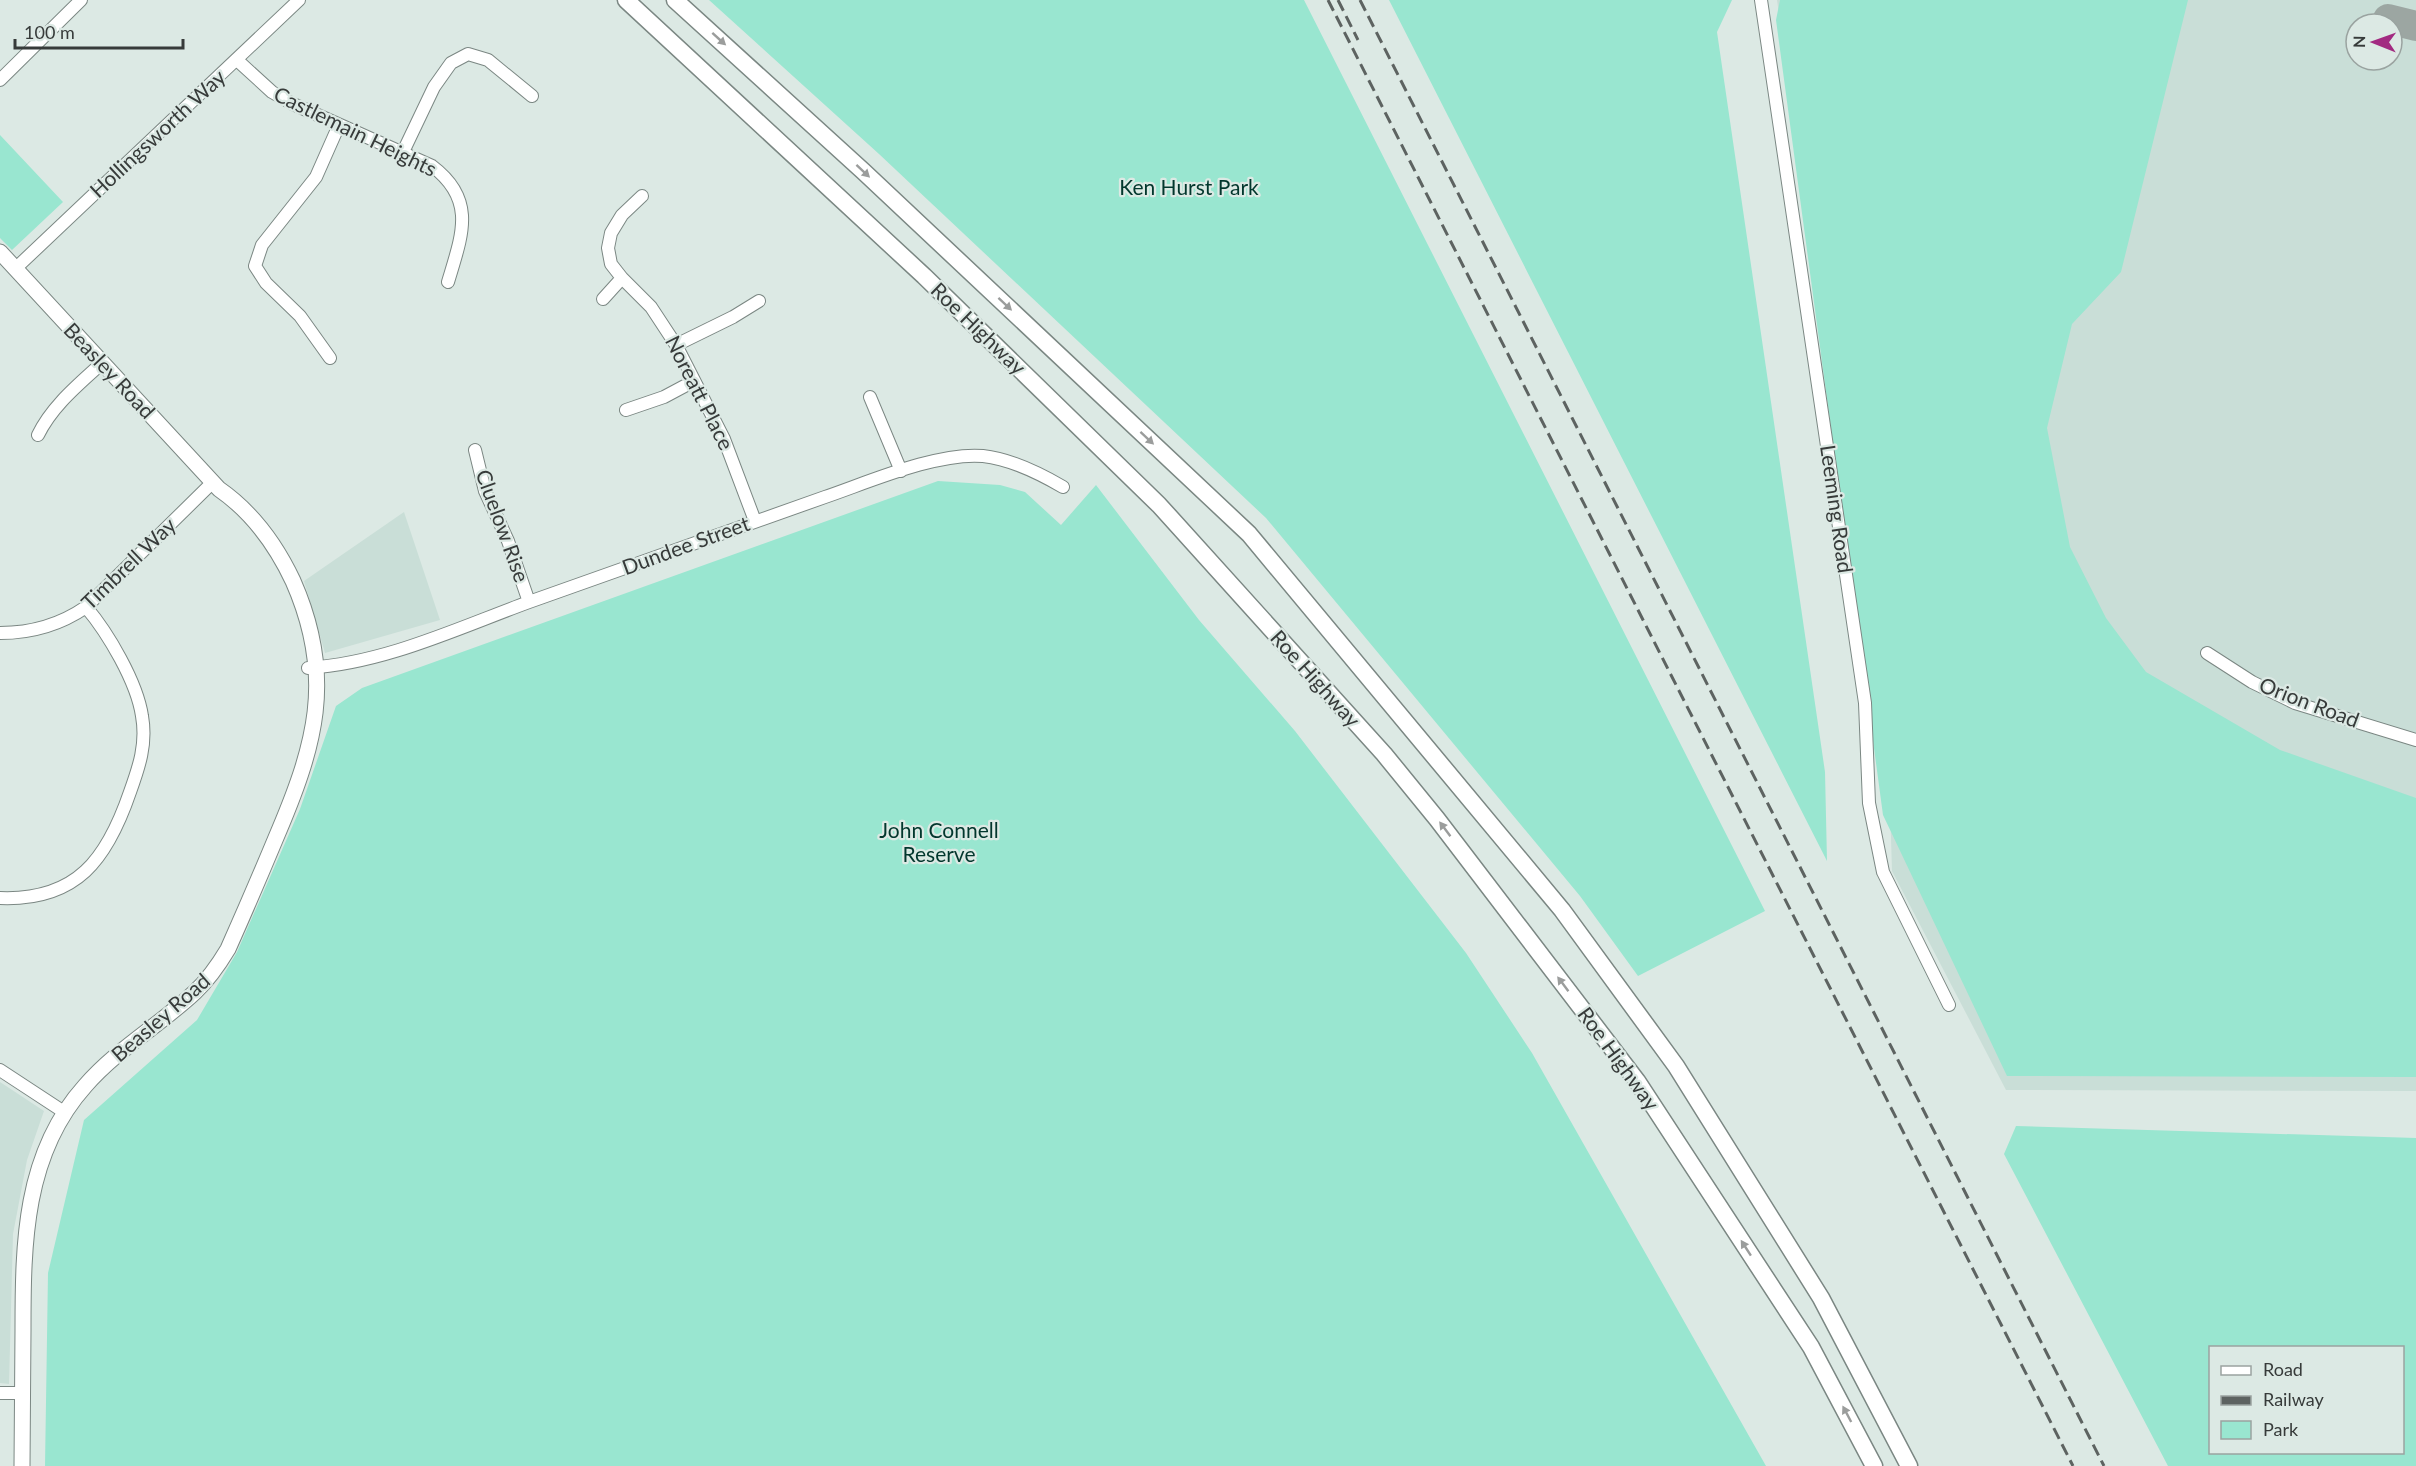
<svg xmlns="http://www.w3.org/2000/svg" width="2416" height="1466" font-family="Lato,sans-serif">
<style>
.built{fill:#c9ded7;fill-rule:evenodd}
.green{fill:#99e6d0;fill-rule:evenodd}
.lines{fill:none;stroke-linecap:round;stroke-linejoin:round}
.taxiway{stroke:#9ca6a2;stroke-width:30}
.minor-casing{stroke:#7b8783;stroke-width:14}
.major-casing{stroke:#7b8783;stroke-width:17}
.highway-casing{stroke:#7b8783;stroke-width:19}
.minor{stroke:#fff;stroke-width:12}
.major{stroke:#fff;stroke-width:15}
.highway{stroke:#fff;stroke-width:16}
.rail{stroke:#5d6361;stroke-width:3;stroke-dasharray:12 6;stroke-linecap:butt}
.oneway{fill:#9b9d9c}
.labels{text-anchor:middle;stroke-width:4.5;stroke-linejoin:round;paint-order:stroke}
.street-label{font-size:21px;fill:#373b3a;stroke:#dce9e4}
.park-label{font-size:21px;fill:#02372d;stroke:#dce9e4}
</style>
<rect width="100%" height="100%" fill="#dce9e4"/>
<path class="built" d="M1777,0H2416V1091L2006,1090L1892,871L1889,771ZM2356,24H2392V60H2356Z
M404,512L440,620L325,653L304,581Z
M0,1082L44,1111L27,1160L13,1234L9,1384L0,1383Z"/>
<path class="green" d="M709,0H1304L1765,911L1638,976L1580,896L1266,518L879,154Z
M1389,0H1732L1717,32L1825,772L1827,861Z
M1780,0H2188L2121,272L2072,324L2047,428L2070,547L2106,618L2146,672L2280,750L2416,798V1077L2007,1076L1883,815L1776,20Z
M0,135L63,202L12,250L0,238Z
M938,481L1000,485L1025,492L1061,525L1096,485L1199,620L1295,731L1466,953L1532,1053L1766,1466H45L48,1273L84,1120L197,1020L237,952L300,809L336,706L362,688Z
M2016,1126L2416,1138V1466H2168L2004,1154ZM2210,1348H2402V1452H2210Z"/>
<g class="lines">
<path class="taxiway" d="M2388,19L2416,26"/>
<g class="minor-casing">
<path id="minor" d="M1761,0L1865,703L1869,803L1883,872L1949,1005
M237,60L272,92L293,104L432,166C477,200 462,235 448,282
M0,80L81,0
M403,152L434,87L451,63L468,54L488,60L532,96
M642,196L622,215L611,233L608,248L611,264L622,278L651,307L676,345L724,439L755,521
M16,268L299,0
M603,299L622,278
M676,345L733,317L759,301
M330,358L300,316L266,283L255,266L262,245L316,177L339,125
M870,397L901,471
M626,410L664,397L694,381
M38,435C52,406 78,385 102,363
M475,450L485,491L508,541L529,602
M0,633C32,633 60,625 86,607L213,482
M2207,653L2252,682L2295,703L2416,740
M308,668C385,663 458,628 529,602C628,566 727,531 825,497C869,482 937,452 983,456C1011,459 1039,473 1063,487
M0,898C77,901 107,859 130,792C139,767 147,744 142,716C137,682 108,633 86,607
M0,1070L64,1112
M0,1393H23"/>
</g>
<g class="major-casing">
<path id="major" d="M0,252L219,489C252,512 276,545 293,581C336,678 315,747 275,840C260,876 244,913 228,949C219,964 209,979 195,992C160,1025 117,1049 85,1086C24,1154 23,1243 23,1330C23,1375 22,1421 22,1466"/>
</g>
<g class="highway-casing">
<path id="highway" d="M626,0L924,276L1159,505L1384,754L1437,819L1637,1081L1811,1347L1874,1466
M675,0L863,171L1249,534L1562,910L1676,1066L1821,1298L1909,1466"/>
</g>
<use href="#minor" class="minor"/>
<use href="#major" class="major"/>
<use href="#highway" class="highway"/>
<path class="rail" d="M1328,0L2073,1466
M1338,0L1358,40
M1360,0L2104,1466"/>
</g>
<defs><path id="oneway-solid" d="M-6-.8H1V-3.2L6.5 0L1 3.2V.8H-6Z" transform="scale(1.5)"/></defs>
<g class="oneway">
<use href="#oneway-solid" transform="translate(719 39) rotate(42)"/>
<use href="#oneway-solid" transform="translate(863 171) rotate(43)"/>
<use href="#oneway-solid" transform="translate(1005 304) rotate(43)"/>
<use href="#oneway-solid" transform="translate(1147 438) rotate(43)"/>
<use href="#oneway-solid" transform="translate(1445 829) rotate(-127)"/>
<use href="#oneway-solid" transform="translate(1563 984) rotate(-127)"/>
<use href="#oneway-solid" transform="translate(1746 1248) rotate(-123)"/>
<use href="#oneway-solid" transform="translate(1847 1414) rotate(-118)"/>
</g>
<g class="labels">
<g class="street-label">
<text transform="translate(355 132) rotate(26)" y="7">Castlemain Heights</text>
<text transform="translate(158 134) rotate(-43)" y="7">Hollingsworth Way</text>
<text transform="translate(978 329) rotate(44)" y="7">Roe Highway</text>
<text transform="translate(109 371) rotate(47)" y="7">Beasley Road</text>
<text transform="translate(699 393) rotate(63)" y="7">Noreatt Place</text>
<text transform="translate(1836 509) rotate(82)" y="7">Leeming Road</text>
<text transform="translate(502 526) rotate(70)" y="7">Cluelow Rise</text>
<text transform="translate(686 546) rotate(-20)" y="7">Dundee Street</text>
<text transform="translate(129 564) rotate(-44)" y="7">Timbrell Way</text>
<text transform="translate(1315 679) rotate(48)" y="7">Roe Highway</text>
<text transform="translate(2309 703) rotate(21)" y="7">Orion Road</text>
<text transform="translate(161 1018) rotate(-41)" y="7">Beasley Road</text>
<text transform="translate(1618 1059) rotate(54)" y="7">Roe Highway</text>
</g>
<g class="park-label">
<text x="1189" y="195">Ken Hurst Park</text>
<text x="939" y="838">John Connell<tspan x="939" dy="24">Reserve</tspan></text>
</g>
</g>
<rect x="2209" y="1346" width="195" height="108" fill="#dce9e4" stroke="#9aa3a0" stroke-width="1.5"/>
<rect x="2221" y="1366" width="30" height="9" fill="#ffffff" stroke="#9aa3a0" stroke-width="1.5"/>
<text x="2263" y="1376" font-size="18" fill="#373b3a">Road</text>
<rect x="2221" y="1396" width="30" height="9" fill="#5d6361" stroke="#9aa3a0" stroke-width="1.5"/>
<text x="2263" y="1406" font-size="18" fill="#373b3a">Railway</text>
<rect x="2221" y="1421" width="30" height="18" fill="#99e6d0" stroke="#9aa3a0" stroke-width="1.5"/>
<text x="2263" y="1436" font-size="18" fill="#373b3a">Park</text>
<g transform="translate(2374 42) rotate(271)"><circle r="28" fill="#dce9e4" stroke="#9aa3a0" stroke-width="1.5"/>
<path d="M0-4.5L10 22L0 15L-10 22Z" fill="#a22a81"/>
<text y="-9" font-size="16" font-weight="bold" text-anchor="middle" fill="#373b3a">N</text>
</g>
<path d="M15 39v9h168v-9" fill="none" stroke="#373b3a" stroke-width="3"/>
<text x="24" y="39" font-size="18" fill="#373b3a" stroke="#dce9e4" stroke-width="4.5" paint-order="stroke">100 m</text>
</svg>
